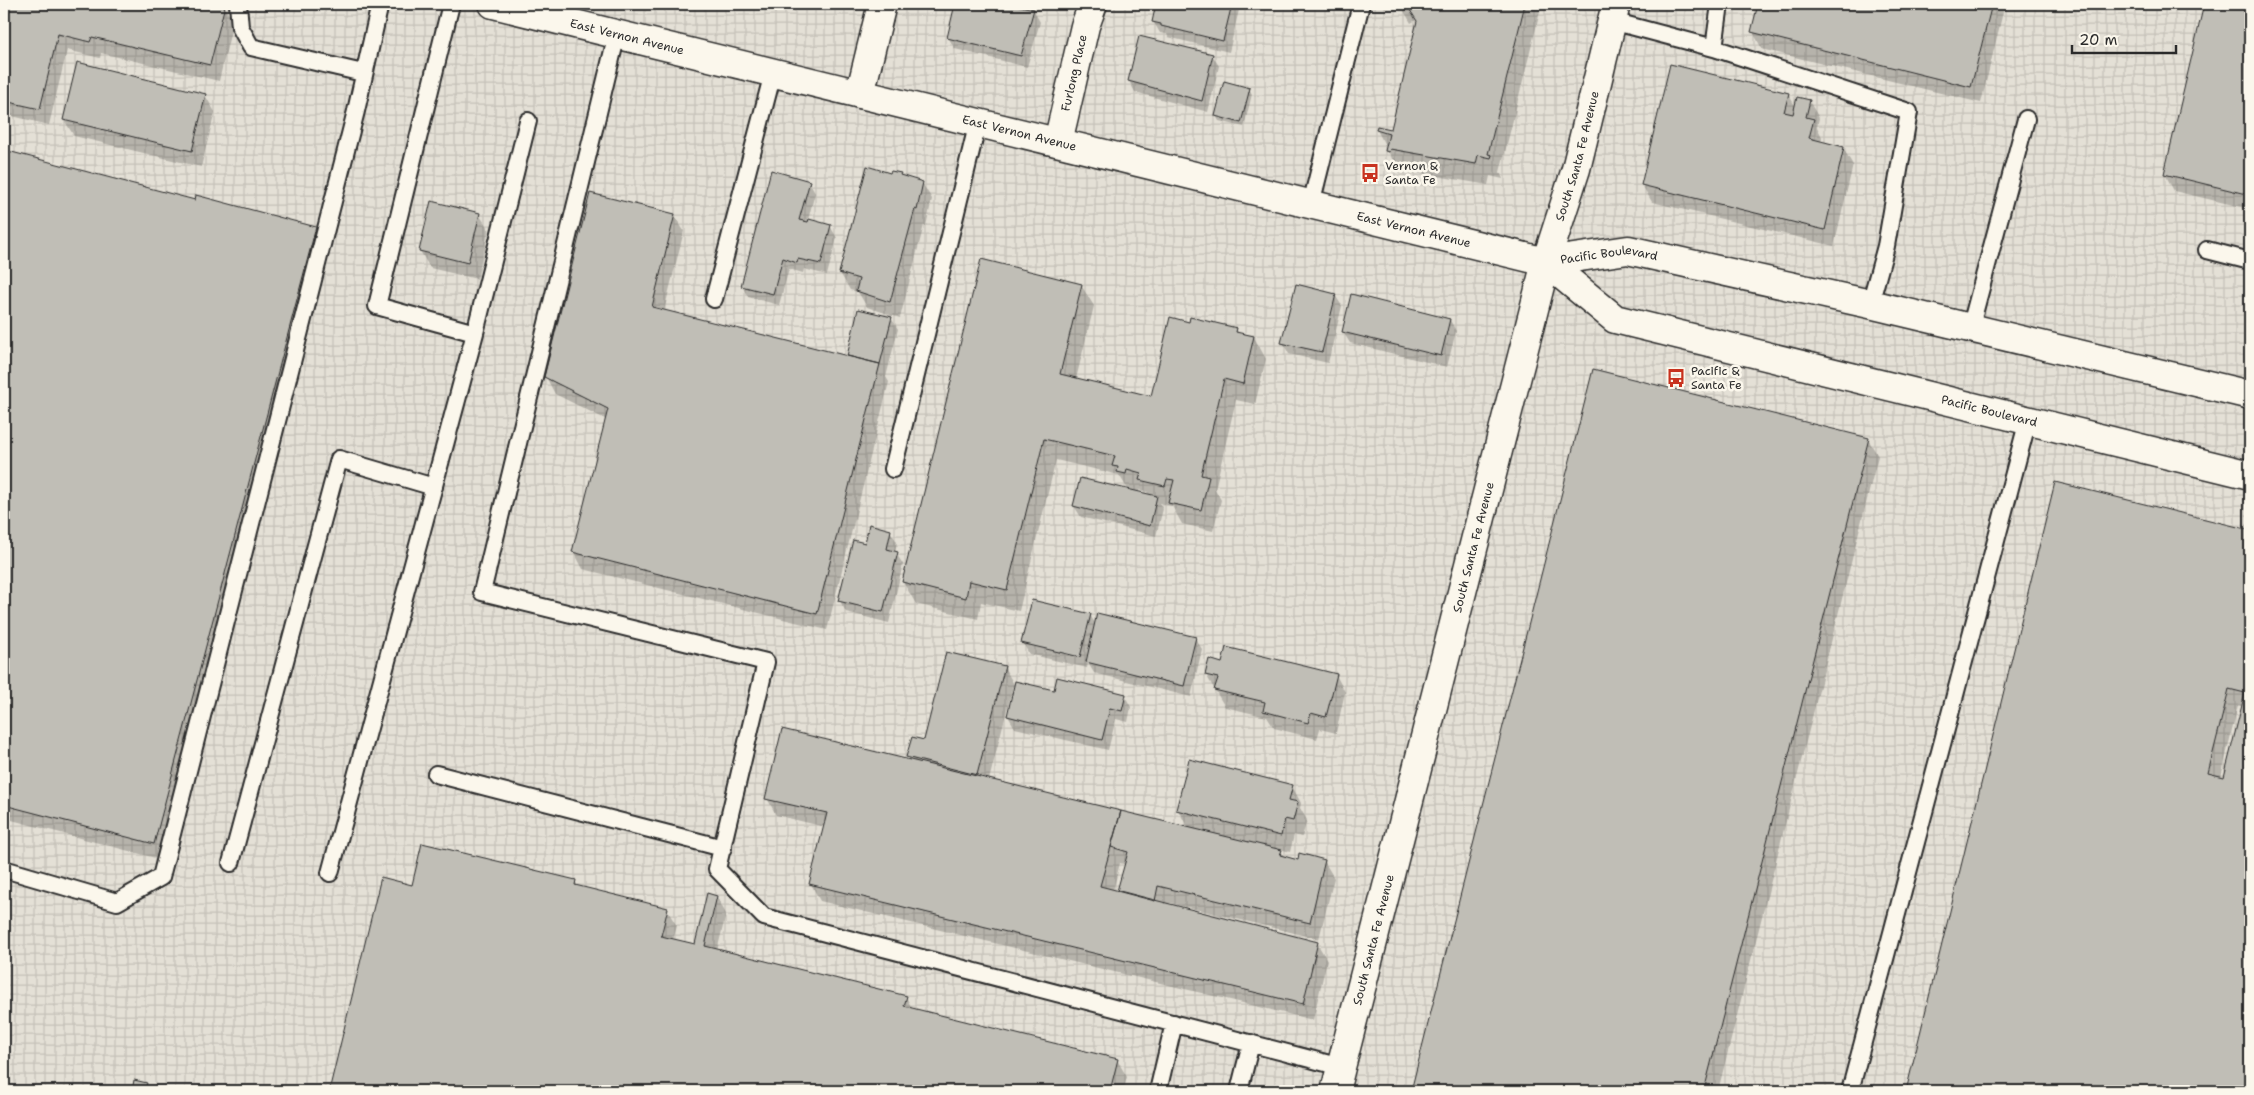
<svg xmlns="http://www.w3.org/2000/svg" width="2254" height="1095" font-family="'Shantell Sans',sans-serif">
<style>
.industrial{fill:url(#industrial-grid)}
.shadow{fill:#0003;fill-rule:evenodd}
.building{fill:#c0beb6;stroke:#2b2b2b;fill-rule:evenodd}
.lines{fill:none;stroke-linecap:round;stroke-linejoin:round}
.lane-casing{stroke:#2b2b2b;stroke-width:20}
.street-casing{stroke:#2b2b2b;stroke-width:31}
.secondary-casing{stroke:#2b2b2b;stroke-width:31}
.primary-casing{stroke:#2b2b2b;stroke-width:31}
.lane{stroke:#fbf7ec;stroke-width:16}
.street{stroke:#fbf7ec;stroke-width:28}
.secondary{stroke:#fbf7ec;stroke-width:28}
.primary{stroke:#fbf7ec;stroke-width:28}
.labels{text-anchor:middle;stroke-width:5;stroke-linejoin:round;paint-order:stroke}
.street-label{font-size:12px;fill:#2b2b2b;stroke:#fbf7ec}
.poi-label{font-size:12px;fill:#2b2b2b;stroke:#fbf7ec;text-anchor:start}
</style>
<defs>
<pattern id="industrial-grid" width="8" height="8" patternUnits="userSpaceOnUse" patternTransform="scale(1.25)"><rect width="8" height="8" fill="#e4e0d6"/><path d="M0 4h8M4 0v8" fill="none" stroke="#c4c0b8"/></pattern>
</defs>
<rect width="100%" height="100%" fill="#f3efe4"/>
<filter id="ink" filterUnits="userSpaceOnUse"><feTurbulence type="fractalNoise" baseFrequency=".02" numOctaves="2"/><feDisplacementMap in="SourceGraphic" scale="10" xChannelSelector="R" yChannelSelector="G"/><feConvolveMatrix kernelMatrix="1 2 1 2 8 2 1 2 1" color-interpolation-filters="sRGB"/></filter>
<g filter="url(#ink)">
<path class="industrial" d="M4,4H2250V1091H4Z"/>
<path class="shadow" d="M4,4H216L224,6L233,22L219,81L101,53L100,58L67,50L49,125L4,114Z
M956,4H1005L1034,11L1040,22L1027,67L955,49L948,37Z
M1158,4H1236L1239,10L1229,52L1168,37L1167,34L1160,33L1153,21Z
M1400,4H1542L1500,172L1503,179L1490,176L1488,185L1402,170L1401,173L1399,172L1377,130L1392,131L1418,23L1416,20L1411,23Z
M1760,4H2005L1981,103L1762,49L1753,32Z
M2190,4H2250V209L2174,191L2165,174L2205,7Z
M1212,55L1219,66L1208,112L1135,92L1129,81Z
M1249,89L1252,94L1244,127L1219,121L1216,116Z
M1788,94L1796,107L1809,101L1819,118L1817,127L1822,137L1821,142L1843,148L1853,165L1834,246L1652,202L1642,185Z
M205,95L215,112L201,167L74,136L64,120Z
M4,151L196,202L316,228L325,245L163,860L4,818Z
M891,174H900L901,177L922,183L932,199L926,226L924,225L900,318L867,307L858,292L850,290L840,273Z
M809,182L815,193L808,220L830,226L837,238L827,275L804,269L803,273L789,269L779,305L748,297L742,286Z
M479,214L489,230L477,279L430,268L420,251Z
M674,215L684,231L664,311L848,358L891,318L898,329L886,377L889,382L827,630L583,569L574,552L607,420L555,394L546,377Z
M1081,285L1094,306L1076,379L1152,398L1190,323L1236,329L1239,334L1254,337L1266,359L1255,404L1236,400L1215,489L1221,500L1213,531L1182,524L1172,506L1159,503L1163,509L1156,536L1081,517L1074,506L1129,491L1119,475L1056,460L1019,611L981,602L978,619L916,604L903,582ZM1139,490L1147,492L1150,496L1139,493Z
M1335,295L1342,306L1328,363L1289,354L1283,343Z
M1450,320L1456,331L1447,367L1350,343L1343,332Z
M1594,370L1868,439L1878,456L1718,1091H1412Z
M2056,484L2250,532V1091H1907ZM2238,705L2243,706L2225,778L2221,777Z
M890,531L897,542L895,552L903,564L889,623L846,612L840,601L866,544Z
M1090,615L1096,625L1195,638L1202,649L1191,697L1094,673L1088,663L1087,668L1029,654L1023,643Z
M1223,664L1336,675L1345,692L1336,733L1320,729L1317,739L1274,728L1267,717L1225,707L1206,675Z
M1004,667L1015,686H1013L989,780L1188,828L1178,810L1292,786L1301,803L1300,808L1307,820L1302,837L1294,835L1290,852L1280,849L1285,858L1299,861H1324L1334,878L1319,939L1170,903L1169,906L1317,943L1327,960L1313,1020L820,901L811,884L825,827L776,815L767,798L910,761L908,756ZM1120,863L1126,865L1118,893L1113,891Z
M1125,696L1131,707L1128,722L1116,719L1108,750L1015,728L1008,716Z
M382,879L413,887L575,881L579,888L667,910L677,926L673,940L696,946L717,897L726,914L717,951L906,997L913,1010L1117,1060L1127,1077L1123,1091H330Z
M135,1081L146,1084L150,1091H133Z"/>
<path class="building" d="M4,4H221L225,5L210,65L92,37L90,42L58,34L40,109L4,101Z
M955,4H1011L1034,9L1021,56L947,38Z
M1156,4H1232L1223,41L1161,26V24L1152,22Z
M1406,4H1525L1488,154L1492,155L1491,158L1478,155L1476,164L1390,149L1389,152L1385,151L1389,134L1376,130L1377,126L1391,129L1417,21Z
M1758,4H1992L1971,87L1751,32Z
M2204,4H2250V195L2164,174Z
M1139,36L1213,54L1202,101L1128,81Z
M77,62L206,94L192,151L63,120Z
M1670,64L1789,93L1784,112L1793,114L1797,97L1810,100L1806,117L1814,119L1809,138L1844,147L1825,230L1641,185Z
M1224,81L1250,88L1241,123L1215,116Z
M4,150L195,200L196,195L316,227L154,844L4,805Z
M867,166L890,173L891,171L901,173L900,175L923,182L917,210L915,209L890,302L856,291L859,279L839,273Z
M771,170L810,181L799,220L808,222L809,219L831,225L821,264L798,259L797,263L783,258L773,294L741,286Z
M590,193L675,214L652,307L880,364L817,614L572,552L608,409L544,377Z
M431,201L480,213L468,263L419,251Z
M981,259L1082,284L1060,374L1151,396L1170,317L1189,322L1190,317L1237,328L1236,332L1254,336L1243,384L1224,379L1201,475L1209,477L1201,510L1168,503L1174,480L1167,479L1165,486L1139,480L1141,473L1127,469L1126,474L1117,472L1118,467L1112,466L1115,456L1044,439L1007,590L969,581L966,598L902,582Z
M1296,284L1336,294L1322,352L1281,343Z
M1351,294L1450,319L1441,356L1342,332Z
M858,309L892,317L880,364L847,356Z
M1593,369L1869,438L1704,1091H1411Z
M1080,478L1157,496L1150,526L1073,506Z
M2055,482L2250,530V1091H1906ZM2229,689L2245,693L2224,777L2208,773Z
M869,524L891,530L887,549L898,552L883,612L838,601L853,540L865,543Z
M1032,600L1091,614L1080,657L1021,643Z
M1097,613L1196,637L1184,686L1086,662Z
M1226,647L1337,674L1326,717L1311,713L1308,723L1263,711L1265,702L1214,690L1218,678L1205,675L1209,659L1222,663Z
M946,652L1005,666L977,775L906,757L912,737L924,740Z
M1057,677L1126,694L1122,711L1110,708L1102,740L1007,716L1015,681L1054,690Z
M782,729L1121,811L1100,886L1318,942L1303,1004L809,884L827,813L765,799Z
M1189,759L1293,785L1289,800L1298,802L1293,821L1285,819L1281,836L1176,810Z
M1121,811L1282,850L1280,855L1298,860L1299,853L1325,860L1310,923L1158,886L1155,901L1117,891L1128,852L1111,847Z
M422,843L576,880L575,885L668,908L661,936L695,944L707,893L717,896L705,946L907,996L904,1006L1118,1059L1110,1091H329L381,877L412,885Z
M134,1080L147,1083L145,1091H132Z"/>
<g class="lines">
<g class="lane-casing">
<path id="lane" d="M238,4L240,27L251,47L363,73
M451,4L377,306L475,333
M1720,4L1714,48L1909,112L1886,246L1870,304
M1612,21L1714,48
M617,34L482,592L766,662L717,869L764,917L1341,1067
M1311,204L1361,4
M2207,250L2250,261
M714,299L773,73
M1970,329L2026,119
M893,469L978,122
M436,774L723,848
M231,863L339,459L434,487
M4,869L117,902L161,877L356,111L380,4
M330,873L475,333L528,121
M1158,1091L1174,1023
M1239,1091L1251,1043
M1850,1091L2028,420"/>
</g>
<g class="street-casing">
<g id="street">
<path d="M860,94L882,4"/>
<path id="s1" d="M1058,142L1085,26L1093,4"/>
</g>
</g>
<g class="secondary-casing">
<g id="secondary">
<path id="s2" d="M1335,1091L1546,262L1576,169L1616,4"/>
</g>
</g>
<g class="primary-casing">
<g id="primary">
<path id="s3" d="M493,4L1546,262L1628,250L1870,304L2250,395"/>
<path id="s4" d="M1546,262L1615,319L2250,475"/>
</g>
</g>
<use href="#lane" class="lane"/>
<use href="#street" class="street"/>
<use href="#secondary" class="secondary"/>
<use href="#primary" class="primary"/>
</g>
</g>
<defs>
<g id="bus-bare" transform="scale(1.5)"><path d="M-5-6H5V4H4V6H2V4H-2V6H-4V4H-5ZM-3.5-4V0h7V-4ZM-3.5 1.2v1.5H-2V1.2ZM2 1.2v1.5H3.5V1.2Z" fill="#c8321e" stroke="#fbf7ec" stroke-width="2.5" paint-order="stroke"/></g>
</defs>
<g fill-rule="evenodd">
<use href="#bus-bare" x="1370" y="173"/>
<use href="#bus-bare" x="1676" y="378"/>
</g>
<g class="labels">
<g class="street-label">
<text dy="4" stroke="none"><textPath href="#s3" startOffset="138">East Vernon Avenue</textPath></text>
<text dy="4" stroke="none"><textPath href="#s1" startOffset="71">Furlong Place</textPath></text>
<text dy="4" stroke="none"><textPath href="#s3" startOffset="542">East Vernon Avenue</textPath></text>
<text dy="4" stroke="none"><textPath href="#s2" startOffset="966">South Santa Fe Avenue</textPath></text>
<text dy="4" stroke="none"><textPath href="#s3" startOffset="948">East Vernon Avenue</textPath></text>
<text dy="4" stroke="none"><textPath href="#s3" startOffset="1148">Pacific Boulevard</textPath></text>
<text dy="4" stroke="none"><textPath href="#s4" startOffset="475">Pacific Boulevard</textPath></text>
<text dy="4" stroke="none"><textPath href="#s2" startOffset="561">South Santa Fe Avenue</textPath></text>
<text dy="4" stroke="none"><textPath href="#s2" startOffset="156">South Santa Fe Avenue</textPath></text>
</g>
<g class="poi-label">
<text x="1385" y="170">Vernon &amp;<tspan x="1385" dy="14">Santa Fe</tspan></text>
<text x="1691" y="375">Pacific &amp;<tspan x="1691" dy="14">Santa Fe</tspan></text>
</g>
</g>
<rect width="2254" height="1095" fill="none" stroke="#fbf7ec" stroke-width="20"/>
<rect x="10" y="10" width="2234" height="1075" fill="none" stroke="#2b2b2b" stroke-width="2" filter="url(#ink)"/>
<path d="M2072 45v8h104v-8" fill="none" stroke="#2b2b2b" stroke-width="2.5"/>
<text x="2079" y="45" font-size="15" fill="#2b2b2b" stroke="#fbf7ec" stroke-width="4" paint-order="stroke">20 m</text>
</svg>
